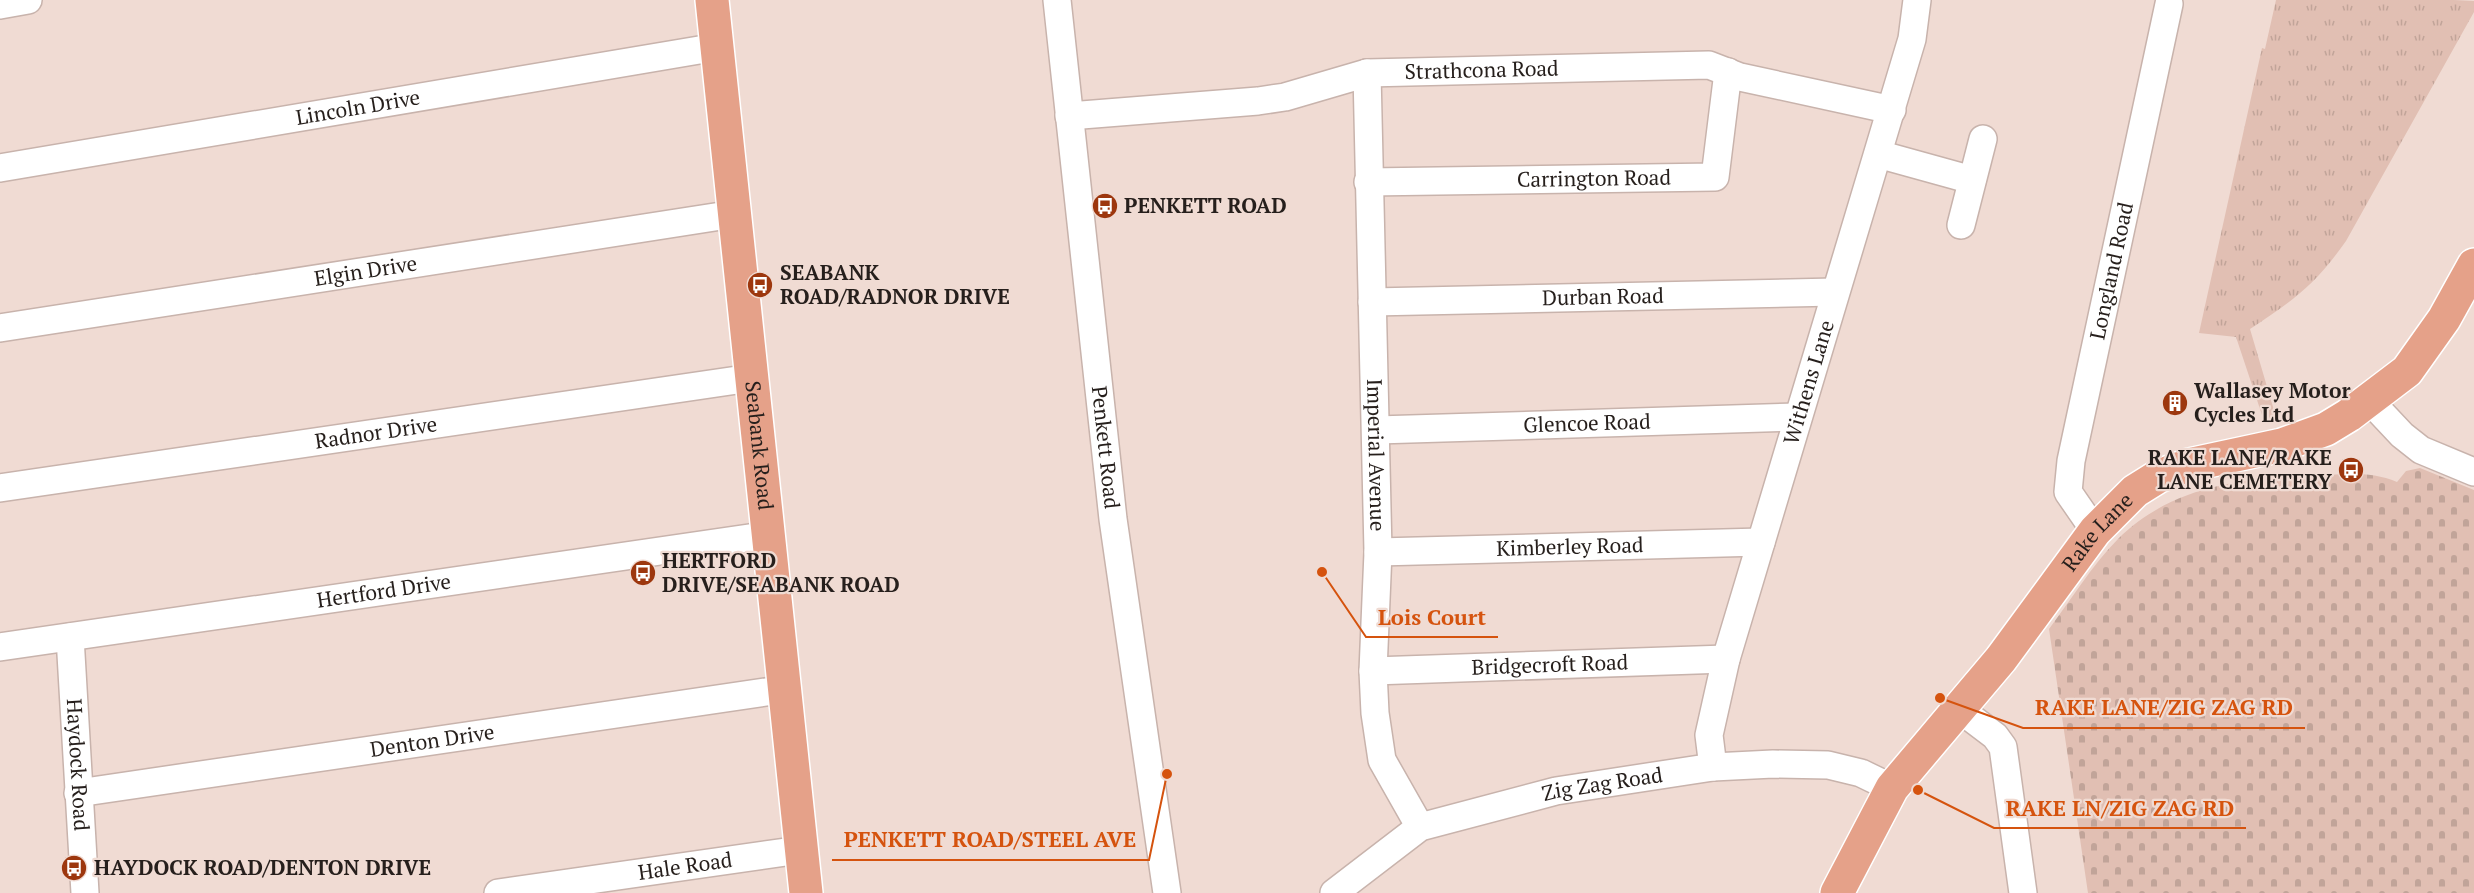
<svg xmlns="http://www.w3.org/2000/svg" width="2474" height="893" font-family="'PT Serif',serif">
<style>
.grass{fill:url(#grass-tufts)}
.cemetery{fill:url(#cemetery-stones)}
.lines{fill:none;stroke-linecap:round;stroke-linejoin:round}
.minor-casing{stroke:#c8b3ac;stroke-width:30}
.major-casing{stroke:#fff;stroke-width:36}
.minor{stroke:#fff;stroke-width:27}
.major{stroke:#e5a189;stroke-width:33}
.labels{text-anchor:middle;stroke-width:4.5;stroke-linejoin:round;paint-order:stroke}
.street-label{font-size:21px;fill:#261f1c;stroke:#f0dbd3}
.poi-label{font-size:21px;font-weight:bold;fill:#261f1c;stroke:#f0dbd3;text-anchor:start}
.leader{fill:none;stroke:#d5530e;stroke-width:2}
.callout-dot{fill:#d5530e;stroke:#f0dbd3;stroke-width:2}
.callout-label{font-size:22px;text-anchor:middle;font-weight:bold;fill:#d5530e;stroke:#f0dbd3;stroke-width:4.5;stroke-linejoin:round;paint-order:stroke}
</style>
<defs>
<pattern id="grass-tufts" width="24" height="20" patternUnits="userSpaceOnUse" patternTransform="scale(1.5)"><rect width="24" height="20" fill="#e1bfb3"/><path d="M3 7l-1-3M5 7V3M7 7l1-3M15 17l-1-3M17 17v-4M19 17l1-3" fill="none" stroke="#c1a499"/></pattern>
<pattern id="cemetery-stones" width="16" height="16" patternUnits="userSpaceOnUse" patternTransform="scale(1.5)"><rect width="16" height="16" fill="#e1bfb3"/><path d="M2 7V4a2 2 0 0 1 4 0v3zM10 15v-3a2 2 0 0 1 4 0v3z" fill="#c1a499"/></pattern>
</defs>
<rect width="100%" height="100%" fill="#f0dbd3"/>
<path class="grass" d="M2276,0H2454L2474,1V12L2346,241C2315,285 2294,300 2250,329L2276,417L2264,421L2236,337L2199,333L2262,48L2265,49Z"/>
<path class="cemetery" d="M2420,468L2474,490V893H2088L2049,629C2071,600 2092,565 2118,539C2169,488 2239,478 2308,476C2338,475 2369,470 2397,482L2406,471Z"/>
<g class="lines">
<g class="minor-casing">
<g id="minor">
<path id="s1" d="M1057,0L1113,519L1167,893"/>
<path d="M0,5L28,0"/>
<path id="s2" d="M1367,73L1378,552L1373,671L1375,713L1382,760L1420,827"/>
<path id="s3" d="M1069,116L1258,101L1285,97L1367,73L1709,65L1740,77L1892,110"/>
<path d="M1878,154L1972,180"/>
<path id="s4" d="M0,168L717,47"/>
<path id="s5" d="M1368,182L1715,177L1728,72"/>
<path d="M1961,225L1983,139"/>
<path id="s6" d="M1372,302L1835,292"/>
<path id="s7" d="M0,328L734,214"/>
<path d="M2370,401L2402,435L2421,450L2474,472"/>
<path id="s8" d="M1377,430L1797,417"/>
<path id="s9" d="M0,488L751,378"/>
<path id="s10" d="M2095,531L2068,492L2071,461L2169,4"/>
<path id="s11" d="M1378,552L1761,542"/>
<path id="s12" d="M70,637L85,893"/>
<path id="s13" d="M0,647L770,535"/>
<path id="s14" d="M1373,671L1726,659"/>
<path d="M1958,708L1995,736L2003,747L2023,893"/>
<path id="s15" d="M1713,767L1709,735L1726,659L1912,39L1917,0"/>
<path id="s16" d="M78,793L786,689"/>
<path id="s17" d="M498,893L800,850"/>
<path id="s18" d="M1334,893L1420,827L1556,791L1713,767L1773,764L1828,765L1861,773L1892,788"/>
</g>
</g>
<g class="major-casing">
<g id="major">
<path id="s19" d="M712,0L806,893"/>
<path id="s20" d="M1837,893L1892,788L2001,659L2095,531L2135,491L2159,476L2189,465L2282,445L2326,429L2349,415L2407,371L2444,319L2474,265"/>
</g>
</g>
<use href="#minor" class="minor"/>
<use href="#major" class="major"/>
</g>
<defs>
<g id="bus-disc" transform="scale(1.35)"><circle r="9.5" fill="#9d370e" stroke="#f0dbd3"/><path d="M-5-6H5V4H4V6H2V4H-2V6H-4V4H-5ZM-3.5-4V0h7V-4ZM-3.5 1.2v1.5H-2V1.2ZM2 1.2v1.5H3.5V1.2Z" fill="#fff"/></g>
<g id="building-disc" transform="scale(1.35)"><circle r="9.5" fill="#9d370e" stroke="#f0dbd3"/><path d="M-4-6H4V6H1V3H-1V6H-4ZM-2.5-4.3h1.7v1.8h-1.7ZM.8-4.3h1.7v1.8H.8ZM-2.5-1h1.7V.8h-1.7ZM.8-1h1.7V.8H.8Z" fill="#fff"/></g>
</defs>
<g fill-rule="evenodd">
<use href="#bus-disc" x="1105" y="206"/>
<use href="#bus-disc" x="760" y="285"/>
<use href="#building-disc" x="2175" y="403"/>
<use href="#bus-disc" x="2351" y="470"/>
<use href="#bus-disc" x="643" y="573"/>
<use href="#bus-disc" x="74" y="868"/>
</g>
<g class="labels">
<g class="street-label">
<text dy="7" stroke="none"><textPath href="#s3" startOffset="417">Strathcona Road</textPath></text>
<text dy="7" stroke="none"><textPath href="#s4" startOffset="363">Lincoln Drive</textPath></text>
<text dy="7" stroke="none"><textPath href="#s5" startOffset="226">Carrington Road</textPath></text>
<text dy="7" stroke="none"><textPath href="#s7" startOffset="370">Elgin Drive</textPath></text>
<text dy="7" stroke="none"><textPath href="#s10" startOffset="273">Longland Road</textPath></text>
<text dy="7" stroke="none"><textPath href="#s6" startOffset="231">Durban Road</textPath></text>
<text dy="7" stroke="none"><textPath href="#s15" startOffset="399">Withens Lane</textPath></text>
<text dy="7" stroke="none"><textPath href="#s8" startOffset="210">Glencoe Road</textPath></text>
<text dy="7" stroke="none"><textPath href="#s9" startOffset="380">Radnor Drive</textPath></text>
<text dy="7" stroke="none"><textPath href="#s19" startOffset="448">Seabank Road</textPath></text>
<text dy="7" stroke="none"><textPath href="#s1" startOffset="450">Penkett Road</textPath></text>
<text dy="7" stroke="none"><textPath href="#s2" startOffset="382">Imperial Avenue</textPath></text>
<text dy="7" stroke="none"><textPath href="#s20" startOffset="447">Rake Lane</textPath></text>
<text dy="7" stroke="none"><textPath href="#s11" startOffset="192">Kimberley Road</textPath></text>
<text dy="7" stroke="none"><textPath href="#s13" startOffset="388">Hertford Drive</textPath></text>
<text dy="7" stroke="none"><textPath href="#s14" startOffset="177">Bridgecroft Road</textPath></text>
<text dy="7" stroke="none"><textPath href="#s16" startOffset="358">Denton Drive</textPath></text>
<text dy="7" stroke="none"><textPath href="#s12" startOffset="128">Haydock Road</textPath></text>
<text dy="7" stroke="none"><textPath href="#s18" startOffset="296">Zig Zag Road</textPath></text>
<text dy="7" stroke="none"><textPath href="#s17" startOffset="189">Hale Road</textPath></text>
</g>
<g class="poi-label">
<text x="1124" y="213">PENKETT ROAD</text>
<text x="780" y="280">SEABANK<tspan x="780" dy="24">ROAD/RADNOR DRIVE</tspan></text>
<text x="2194" y="398">Wallasey Motor<tspan x="2194" dy="24">Cycles Ltd</tspan></text>
<text x="2332" y="465" text-anchor="end">RAKE LANE/RAKE<tspan x="2332" dy="24">LANE CEMETERY</tspan></text>
<text x="662" y="568">HERTFORD<tspan x="662" dy="24">DRIVE/SEABANK ROAD</tspan></text>
<text x="94" y="875">HAYDOCK ROAD/DENTON DRIVE</text>
</g>
</g>
<path class="leader" d="M1322 572L1366 637H1498M1940 698L2023 728H2305M1918 790L1994 828H2246M1167 774L1149 860H832"/>
<g class="callout-dot">
<circle cx="1322" cy="572" r="6"/>
<circle cx="1940" cy="698" r="6"/>
<circle cx="1918" cy="790" r="6"/>
<circle cx="1167" cy="774" r="6"/>
</g>
<g class="callout-label">
<text x="1432" y="625">Lois Court</text>
<text x="2164" y="715">RAKE LANE/ZIG ZAG RD</text>
<text x="2120" y="816">RAKE LN/ZIG ZAG RD</text>
<text x="990" y="847">PENKETT ROAD/STEEL AVE</text>
</g>
</svg>
